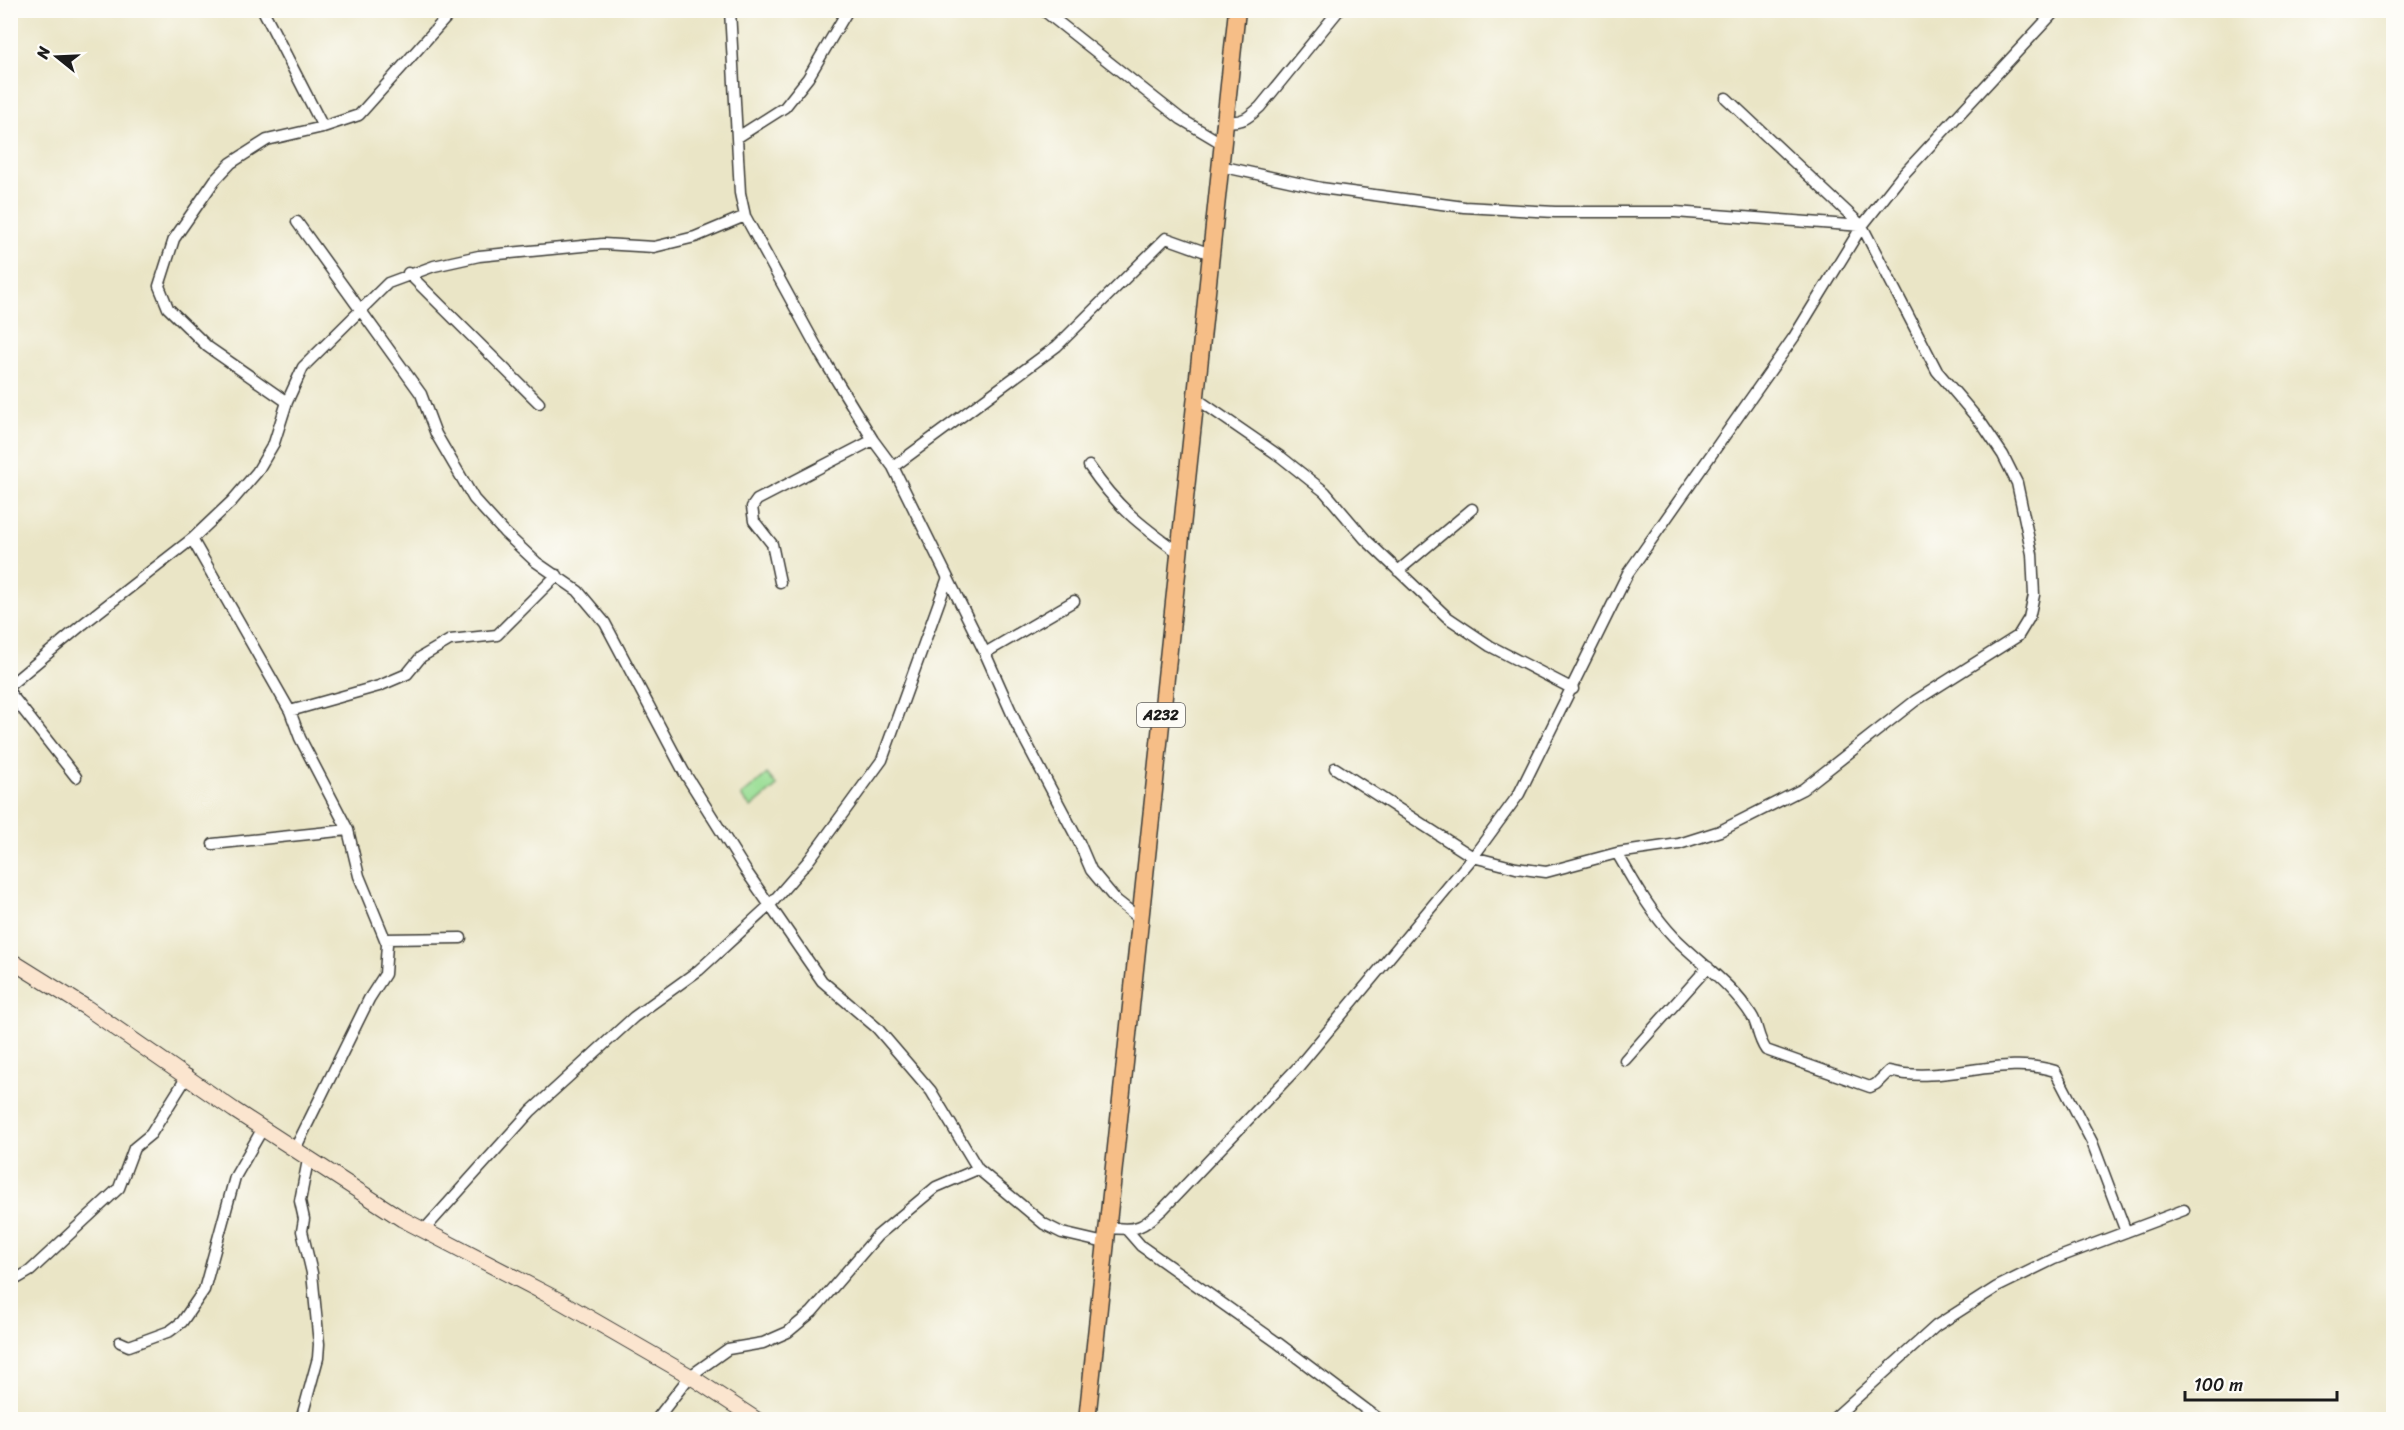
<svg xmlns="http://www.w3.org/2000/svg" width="2404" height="1430" font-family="Sriracha,sans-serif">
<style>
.green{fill:#9bde96;stroke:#5c7d59;stroke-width:1.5}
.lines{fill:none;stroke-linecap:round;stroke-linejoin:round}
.street-casing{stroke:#3b3a36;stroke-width:13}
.secondary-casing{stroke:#3b3a36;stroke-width:17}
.primary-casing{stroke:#3b3a36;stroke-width:19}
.street{stroke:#fff;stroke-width:10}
.secondary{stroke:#fbe5cf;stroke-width:15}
.primary{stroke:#f6be87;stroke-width:16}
.labels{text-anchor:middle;stroke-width:5;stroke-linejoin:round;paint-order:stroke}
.shield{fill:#fdfcf7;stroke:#605f5e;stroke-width:1.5}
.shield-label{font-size:15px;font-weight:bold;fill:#1c1c1c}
</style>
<rect width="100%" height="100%" fill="#fdfcf7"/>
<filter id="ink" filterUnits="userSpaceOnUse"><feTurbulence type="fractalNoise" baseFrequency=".0167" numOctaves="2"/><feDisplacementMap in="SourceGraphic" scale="12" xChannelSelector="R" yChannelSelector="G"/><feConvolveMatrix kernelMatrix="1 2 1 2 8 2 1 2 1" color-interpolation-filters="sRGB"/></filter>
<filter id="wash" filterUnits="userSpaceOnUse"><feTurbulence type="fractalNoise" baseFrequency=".008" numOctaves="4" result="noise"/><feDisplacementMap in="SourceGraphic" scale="24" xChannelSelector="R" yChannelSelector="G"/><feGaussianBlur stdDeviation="1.35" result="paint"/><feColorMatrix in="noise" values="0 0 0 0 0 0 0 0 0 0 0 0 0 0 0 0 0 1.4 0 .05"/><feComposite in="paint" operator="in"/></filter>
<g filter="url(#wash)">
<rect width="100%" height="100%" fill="#eae5c6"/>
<path class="green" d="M767,774L777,786L751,808L741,796Z"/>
</g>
<g filter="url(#ink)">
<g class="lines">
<g class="street-casing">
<path id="street" d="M263,10L323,127
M730,10L740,193L745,216L821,355L873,440L893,467L985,653L1017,725L1079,842L1091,870L1116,900L1139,918
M1043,10L1181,119L1223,144
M1226,121C1242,123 1248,118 1260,107L1339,10
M738,137L785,107L808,78L848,10
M1220,166L1321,188L1464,207L1555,212H1675L1862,226
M297,222L421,394L436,434L474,499L504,532L536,562L578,591L605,623L684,772L746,871L822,981L877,1028L931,1091L978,1169L1044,1224L1062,1233L1105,1243
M408,273L539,403
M1197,399L1281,457L1325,492L1365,539L1447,617L1490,646L1573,689
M287,402L208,347L168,308L159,286L174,239L215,180L231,163L267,140L323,127L359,115L453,10
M1089,466C1117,507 1139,524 1179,553
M893,467L1057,346L1166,238L1211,254
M192,539L290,711L300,738L348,830L359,876L387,944L385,974L369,999L295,1149
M1398,571L1472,509
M780,582L772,544L754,521L752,507L757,500L873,440
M985,653L1074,601
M10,685L83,624L192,539L232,501L257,472L274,443L287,402L303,367L388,283L434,266L479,256L603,244L654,247L695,237L745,216
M10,693L76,777
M290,711L379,686L407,674L421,657L450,640L497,635L557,575
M1335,768L1473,857L1516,868L1546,872L1617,853L1679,844L1720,831L1803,789L1915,701L2018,636L2029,618L2034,595L2032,554L2017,483L2003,455L1982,424L1937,371L1862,226L1726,98
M213,844L348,830
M1617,853C1634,882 1650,912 1674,937C1700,963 1732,984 1752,1016C1758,1025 1757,1037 1766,1050L1870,1087L1876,1084L1889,1071C1943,1085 2003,1054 2055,1071L2092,1142L2126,1232
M385,939L461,938
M1625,1060L1708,967
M1107,1227C1136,1232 1142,1228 1163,1209L1299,1066L1473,857L1519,794L1628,573L1794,337L1862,226L1900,178L2056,10
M424,1230L531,1111L634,1017L699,970L770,905L809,860L882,760L947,580
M1127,1230L1141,1246L1278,1343L1380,1420
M10,1273L18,1278L30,1271L119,1188L134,1148L151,1134L188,1075
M120,1342L129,1346L170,1331L182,1322L204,1290L235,1177L263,1128
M301,1420L318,1358L319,1344L312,1273L302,1231L304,1219L300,1201L308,1160
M656,1420L690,1376L728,1349L763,1343L788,1332L812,1312L877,1236L936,1187L978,1169
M1832,1420L1936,1326L1997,1287L2054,1259L2184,1210"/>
</g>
<g class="secondary-casing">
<path id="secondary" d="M10,960L87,1008L234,1110L402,1219L560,1301L690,1376L757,1420"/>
</g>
<g class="primary-casing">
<path id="primary" d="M1087,1420L1237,10"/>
</g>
<use href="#street" class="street"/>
<use href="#secondary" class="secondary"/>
<use href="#primary" class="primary"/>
</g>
</g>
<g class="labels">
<rect class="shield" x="1137" y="703" width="48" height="24" rx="4.5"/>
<g class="shield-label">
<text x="1161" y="720">A232</text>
</g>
</g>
<rect width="2404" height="1430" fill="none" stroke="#fdfcf7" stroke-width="36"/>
<g transform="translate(57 57) rotate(288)" stroke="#fdfcf7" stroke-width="4.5" paint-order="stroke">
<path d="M0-4.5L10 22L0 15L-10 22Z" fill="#1c1c1c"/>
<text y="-9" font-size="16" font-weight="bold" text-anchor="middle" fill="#1c1c1c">N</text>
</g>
<path d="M2185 1391v9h152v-9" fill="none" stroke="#1c1c1c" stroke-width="3"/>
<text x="2194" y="1391" font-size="18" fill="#1c1c1c" stroke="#fdfcf7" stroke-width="4.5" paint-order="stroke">100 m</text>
</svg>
